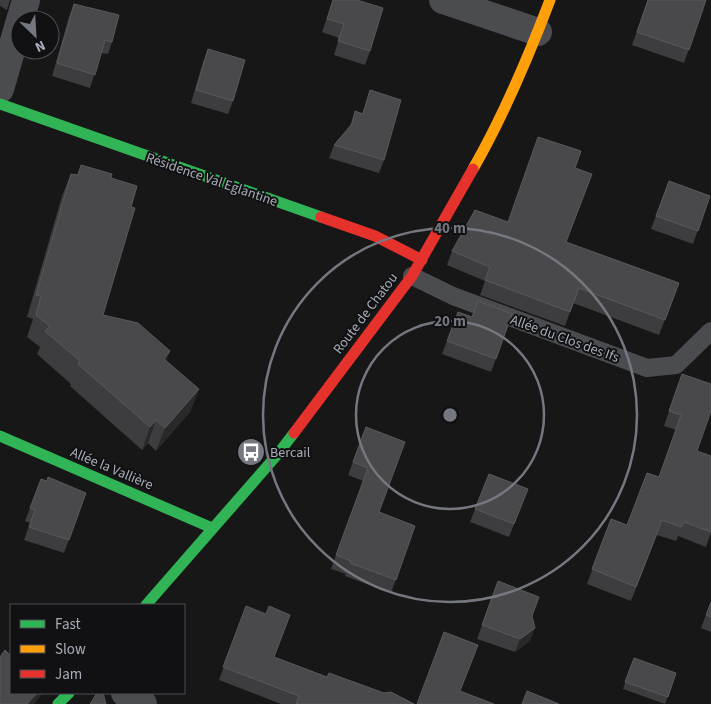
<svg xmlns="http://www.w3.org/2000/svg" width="711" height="704" font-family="'Source Sans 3',sans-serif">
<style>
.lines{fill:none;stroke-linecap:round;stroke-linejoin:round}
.lane{stroke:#4b4c50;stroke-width:18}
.street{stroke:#4b4c50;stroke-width:28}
.fast{stroke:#30b455;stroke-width:11}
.slow{stroke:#ff9f0a;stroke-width:11}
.jam{stroke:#e5322d;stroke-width:11}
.wall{fill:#3d3d3f}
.shaded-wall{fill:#29292a}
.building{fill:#49494c;stroke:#58595d}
.ring{fill:none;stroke:#757880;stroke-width:2.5}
.labels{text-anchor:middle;stroke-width:4;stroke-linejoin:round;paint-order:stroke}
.street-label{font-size:14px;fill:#a8adb8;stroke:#111113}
.poi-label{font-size:14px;fill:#a8adb8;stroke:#111113;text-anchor:start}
.centre{fill:#757880;stroke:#111113;stroke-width:2.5}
.ring-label{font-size:15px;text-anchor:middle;font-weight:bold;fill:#757880;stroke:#111113;stroke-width:4;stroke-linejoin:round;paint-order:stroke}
</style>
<rect width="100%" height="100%" fill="#171717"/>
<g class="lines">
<path class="lane" d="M412,276L453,296L647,368L676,365L711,331"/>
<path class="street" d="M443,0L538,32
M0,89L26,0
M125,693L143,704"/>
<path class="fast" d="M0,104L321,217
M0,436L212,528
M146,605L277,455L294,433
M58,704L69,693"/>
<path class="slow" d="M473,169C504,115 528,58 550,0"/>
<path class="jam" d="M321,217L375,236L422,260
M294,433L412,276L473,169"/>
</g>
<path class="wall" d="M0,0H10L7,10L0,6Z
M333,0L370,51L365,65L334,55L339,38L322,32Z
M648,0H706L684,63L632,45Z
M74,4L112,42L108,54L101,53L90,88L52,76L69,17Z
M208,49L233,101L228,114L191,103L203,62Z
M370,90L384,160L379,173L329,158L334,145L350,126L355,111L362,114Z
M81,165L111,178L131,207L103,315L166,361L199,389L190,412L156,451L148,443L142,450L70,386L71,384L37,354L40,347L27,337L33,319L27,317L62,196L71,174L77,175Z
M575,168L566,242L679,283L659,335L573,303L565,326L480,295L485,281L447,265L452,251L508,222Z
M669,181L710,196L693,244L651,229Z
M458,312L472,317L512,314L491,372L442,354Z
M682,374L697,451L711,456V533L706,547L678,536L676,541L657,535L631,601L587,584L611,519L627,525L659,477L676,430L664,426Z
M366,427L379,512L415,526L391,593L345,576L346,574L331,569L363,481L348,475Z
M489,474L528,489L509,537L470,522Z
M47,481L86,493L64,553L24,540L30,523L25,521L30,508Z
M498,581L532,616L530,641L515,652L477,639Z
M711,602V632L701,628Z
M246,606L274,657L327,677L414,704H281L219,680Z
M634,658L676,673L665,704L623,689Z"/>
<path class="shaded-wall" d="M170,351L162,374L164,359Z
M199,389L190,412L156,451L165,428Z
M156,420L148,443L142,450L150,427Z
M535,628L530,641L515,652L520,639Z
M37,693H42L41,695L34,704H27Z"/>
<path class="building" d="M333,0H357L383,8L370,51L338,41L344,24L327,19Z
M648,0H706L689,50L637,32Z
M74,4L119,15L112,42L105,40L95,75L57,63Z
M208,49L245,60L233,101L196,90Z
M370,90L401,100L384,160L334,145L352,124L355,111L363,114Z
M538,137L581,151L575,168L592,174L566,242L679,283L665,320L579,288L570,312L485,280L490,267L452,251L475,210L508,222Z
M81,165L112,174L111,178L137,186L131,207L135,208L103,315L138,323L170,351L164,359L199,389L165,428L156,420L150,427L78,364L80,361L45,331L50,326L36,315L41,296L36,295L71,174L78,175Z
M669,181L710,196L698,231L656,216Z
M478,301L512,314L496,359L447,341L458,312L472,317Z
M682,374L711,384V411L697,451L711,456V532L684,522L681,527L662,520L636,587L592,569L611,519L627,525L647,473L659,477L681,415L669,411Z
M366,427L405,442L379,512L415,526L396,580L350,563L351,561L336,555L368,468L353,462Z
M489,474L528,489L514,524L475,509Z
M48,477L86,493L69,540L29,527L35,510L30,508L41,479L47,481Z
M498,581L539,597L532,616L535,628L520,639L482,625Z
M711,602V617L706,615Z
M246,606L266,614L269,606L290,615L274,657L327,677L329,673L384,693L391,692L414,704H296L299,696L223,667Z
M444,632L478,645L460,691L494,704H417Z
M5,650L11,656V693H37L27,704H0V657Z
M634,658L676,673L668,697L625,682Z
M527,691L559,704H522Z
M97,693H103L106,704H90Z"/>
<g class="ring">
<circle cx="450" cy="415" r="94"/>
<circle cx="450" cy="415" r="187"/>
</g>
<defs>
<g id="bus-disc" transform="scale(1.4375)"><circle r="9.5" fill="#757880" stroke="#111113"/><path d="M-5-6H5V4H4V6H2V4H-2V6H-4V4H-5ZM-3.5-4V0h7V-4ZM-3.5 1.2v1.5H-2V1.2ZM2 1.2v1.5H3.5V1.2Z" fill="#fff"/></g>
</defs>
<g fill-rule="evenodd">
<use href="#bus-disc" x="251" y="452"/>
</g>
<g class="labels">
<g class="street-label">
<text transform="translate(212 179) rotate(19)" y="5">Résidence Val Eglantine</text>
<text transform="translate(365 313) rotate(-53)" y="5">Route de Chatou</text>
<text transform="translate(565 338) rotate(20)" y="5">Allée du Clos des Ifs</text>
<text transform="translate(112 468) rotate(23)" y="5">Allée la Vallière</text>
</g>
<g class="poi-label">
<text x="270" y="457">Bercail</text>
</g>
</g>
<circle cx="450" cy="415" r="8" class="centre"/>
<g class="ring-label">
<text x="450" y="233">40 m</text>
<text x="450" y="326">20 m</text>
</g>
<rect x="10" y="604" width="175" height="90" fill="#111113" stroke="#4d4f55"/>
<rect x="20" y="620" width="25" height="8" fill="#30b455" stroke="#4d4f55"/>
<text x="55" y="629" font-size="15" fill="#a8adb8">Fast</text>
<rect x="20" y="645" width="25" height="8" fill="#ff9f0a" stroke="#4d4f55"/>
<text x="55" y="654" font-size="15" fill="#a8adb8">Slow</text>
<rect x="20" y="670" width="25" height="8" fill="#e5322d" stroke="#4d4f55"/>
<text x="55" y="679" font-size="15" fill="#a8adb8">Jam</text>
<g transform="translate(35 35) rotate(155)"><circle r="24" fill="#111113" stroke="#4d4f55"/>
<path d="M0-4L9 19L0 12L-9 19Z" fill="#757880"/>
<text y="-8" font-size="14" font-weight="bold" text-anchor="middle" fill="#a8adb8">N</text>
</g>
</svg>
